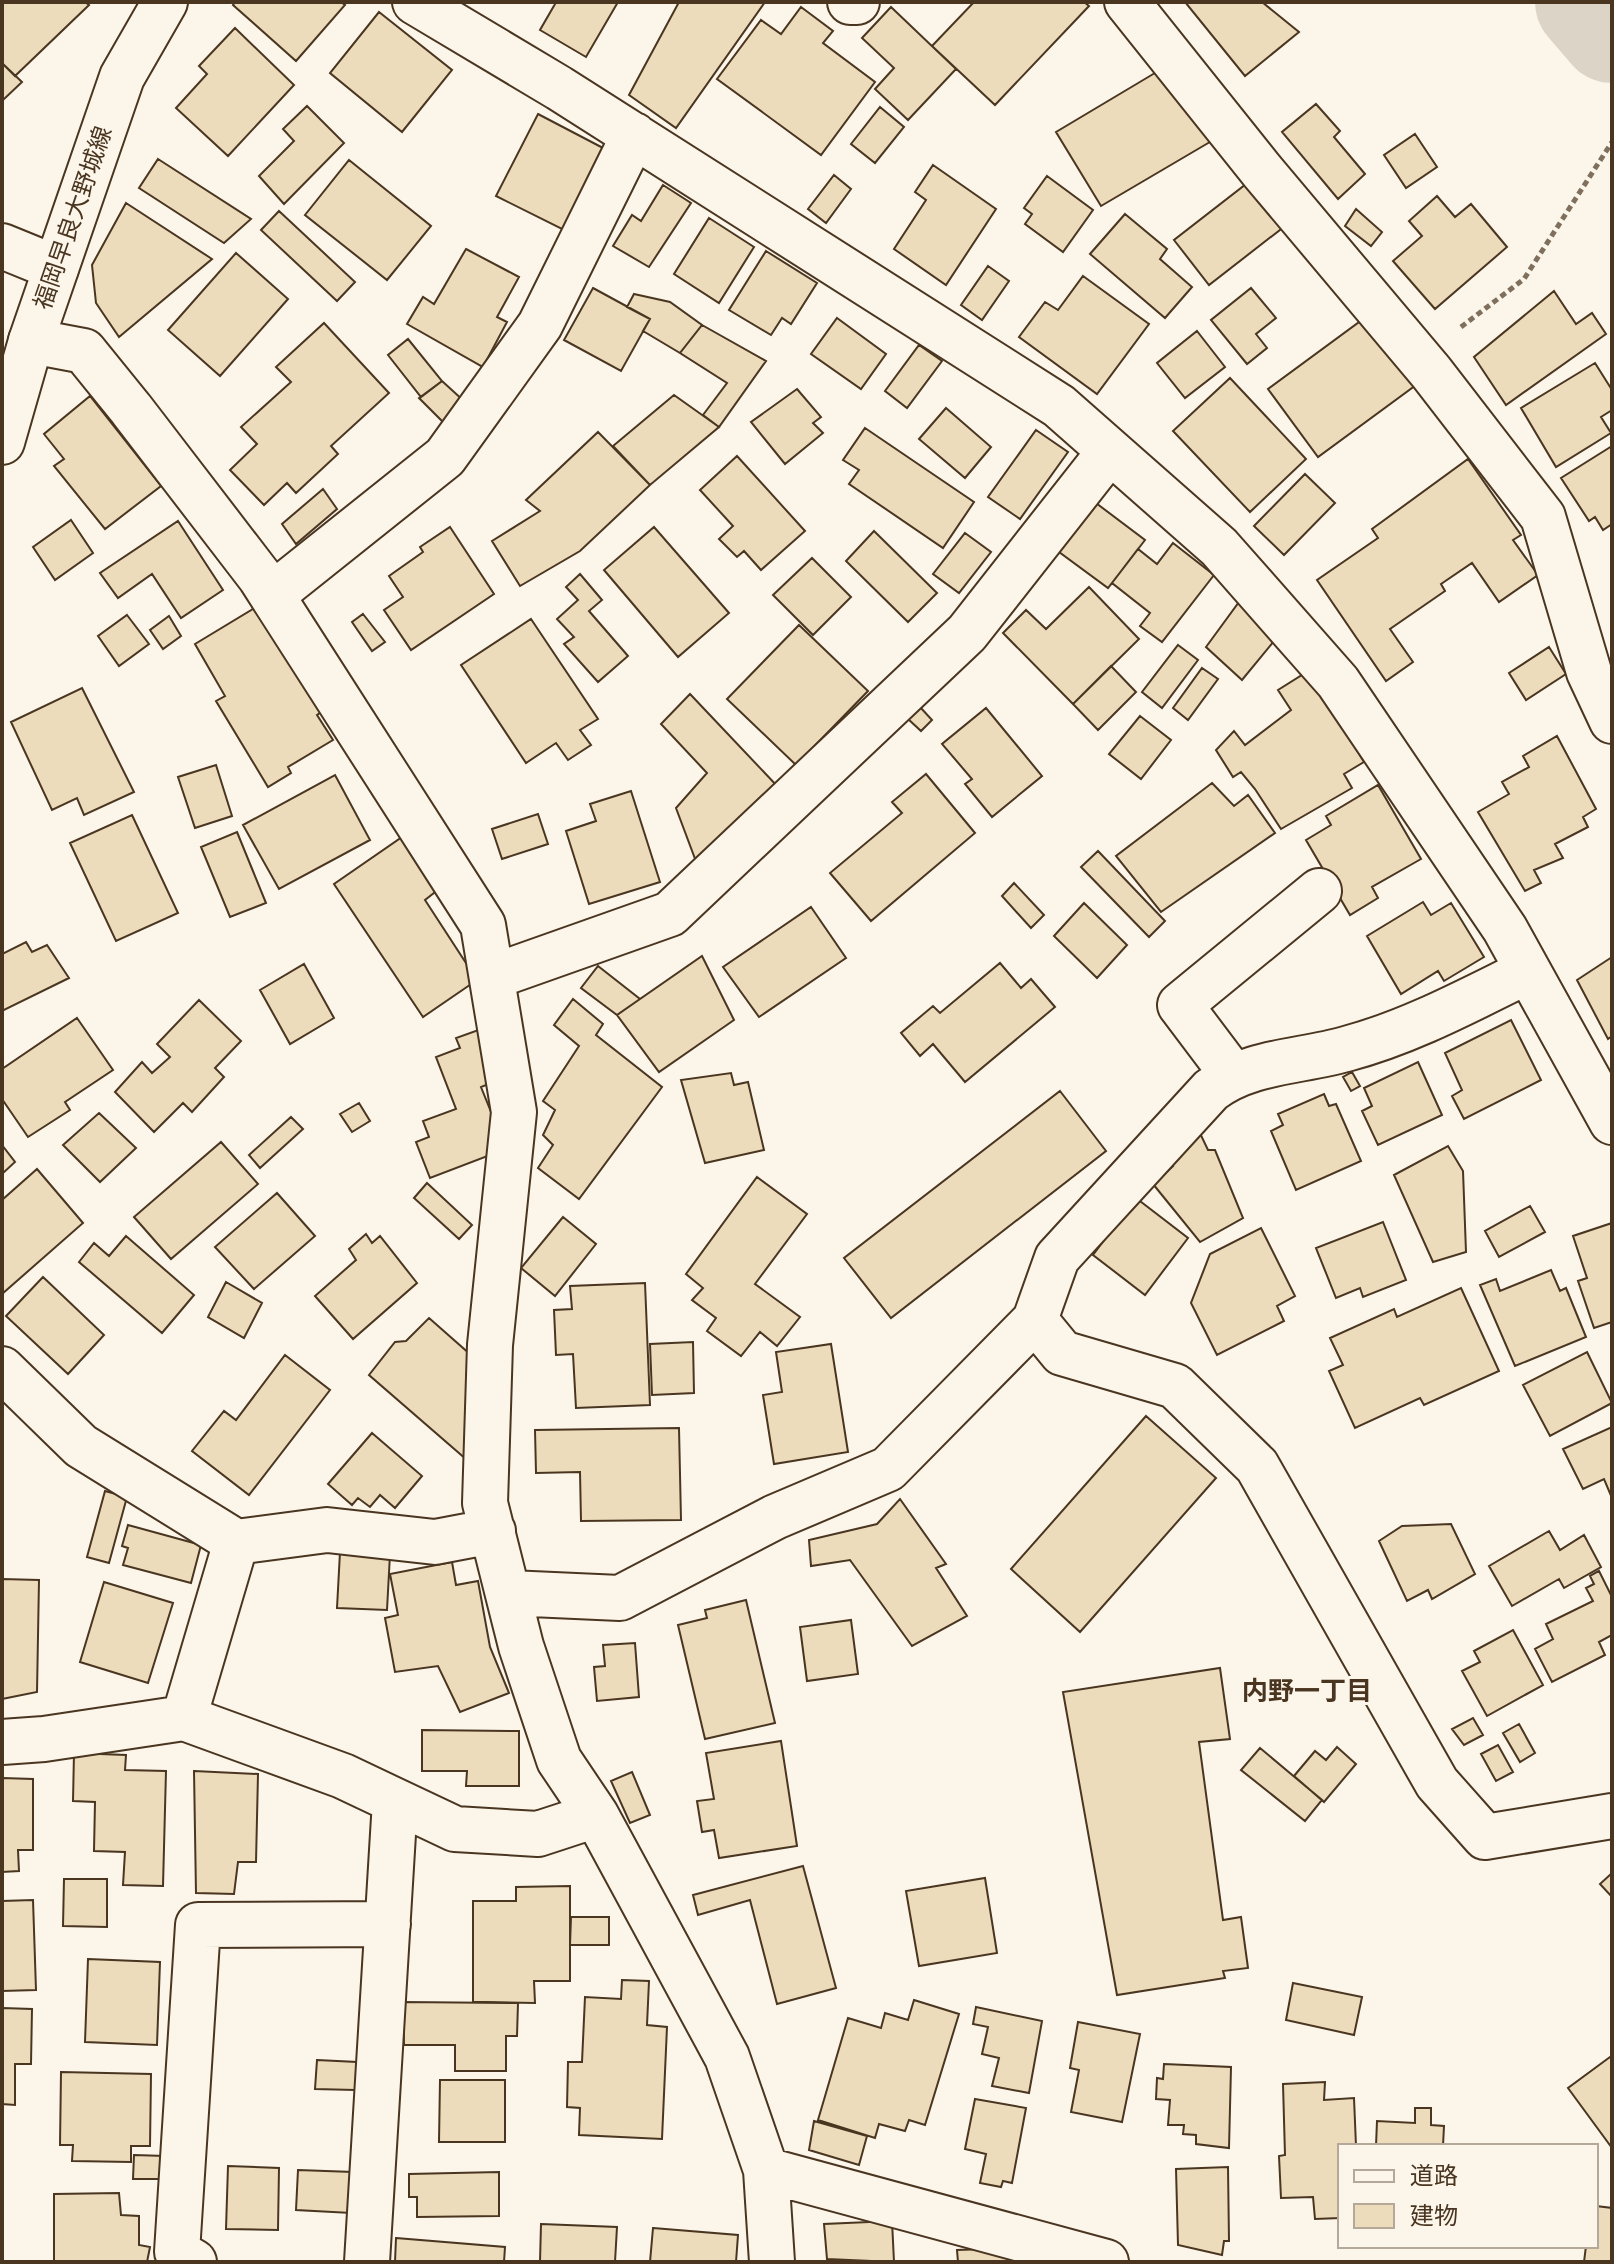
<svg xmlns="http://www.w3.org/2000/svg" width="1614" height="2264" font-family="Karla,'Noto Sans JP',sans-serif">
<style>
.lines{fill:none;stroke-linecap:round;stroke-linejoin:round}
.river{stroke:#dcd4c6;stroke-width:106}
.building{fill:#ecdcbc;stroke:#4a3520;stroke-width:2}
.street-casing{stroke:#4a3520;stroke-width:48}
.primary-casing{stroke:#4a3520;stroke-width:48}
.path{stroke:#7f6f5c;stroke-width:5;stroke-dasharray:6 4;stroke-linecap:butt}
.street{stroke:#fbf6e9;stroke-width:44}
.primary{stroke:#fbf6e9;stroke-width:44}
.labels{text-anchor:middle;stroke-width:6;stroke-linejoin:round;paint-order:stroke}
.street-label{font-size:24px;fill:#4a3520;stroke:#fbf6e9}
.neighbourhood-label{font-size:26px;font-weight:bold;fill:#4a3520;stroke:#fbf6e9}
</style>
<rect width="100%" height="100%" fill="#fbf6e9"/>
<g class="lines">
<path class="river" d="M1588,2L1612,30"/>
</g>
<path class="building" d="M2,2H85L89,5L15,76L2,63Z
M235,2H341L345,5L296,61L233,5Z
M552,2H618L586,57L540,30L555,4Z
M679,2H765L676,128L629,95Z
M974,2H1084L1089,6L995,105L932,46Z
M1185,2H1262L1299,32L1245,76Z
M801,7L833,31L823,43L875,82L821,155L717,79L761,20L781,34Z
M891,7L956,69L908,120L875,89L894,68L862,38Z
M379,12L452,70L402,132L330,73Z
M235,28L294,85L228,156L176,108L207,74L199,66Z
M2,63L22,82L2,101Z
M1170,64L1215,139L1101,206L1056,132Z
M1316,104L1340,131L1334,137L1365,174L1338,199L1282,132Z
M307,106L344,143L284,204L259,176L294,141L283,129Z
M880,107L904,127L875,163L851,144Z
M538,114L605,149L564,230L496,196Z
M1415,134L1437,167L1406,188L1384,155Z
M158,159L251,219L224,243L139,188Z
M349,160L431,226L387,280L305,215Z
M933,165L996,209L946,285L894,249L926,200L915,192Z
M834,175L851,189L826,223L808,209Z
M1047,176L1093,210L1063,252L1025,224L1032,214L1024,208Z
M1250,181L1285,226L1209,285L1174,240Z
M663,185L691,203L649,267L613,246L632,215L641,221Z
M1437,196L1455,217L1471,204L1507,247L1435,309L1393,261L1422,236L1409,221Z
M126,203L212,259L119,337L96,303L92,265Z
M1356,209L1382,232L1371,246L1345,226Z
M279,211L355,282L337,301L261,230Z
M1125,214L1167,249L1160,259L1192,287L1165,318L1090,254Z
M709,218L754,247L719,303L674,274Z
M466,249L519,277L497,317L507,322L483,367L407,324L423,297L434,304Z
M766,251L817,283L791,324L782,318L771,335L729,310Z
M236,253L288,299L220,376L168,330Z
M988,266L1009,281L982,320L961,305Z
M1083,276L1149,324L1097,394L1019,337L1045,302L1058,310Z
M593,288L650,319L621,371L564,340Z
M1251,288L1276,318L1256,334L1267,348L1247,364L1211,320Z
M1554,291L1576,324L1592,313L1606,334L1506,405L1474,357Z
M634,294L670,302L702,325L680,353L643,331L650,319L627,307Z
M1366,317L1416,385L1318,457L1268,389Z
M837,318L886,354L861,389L811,354Z
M324,323L389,393L331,446L338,454L296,493L287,483L264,505L230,470L257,444L241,427L291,382L276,367Z
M702,325L766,361L719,427L703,415L727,383L680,353Z
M1197,331L1225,367L1185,398L1157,363Z
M408,339L442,381L421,397L388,355Z
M919,345L942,361L907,408L885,391Z
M1595,363L1612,390V410L1601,417L1611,433L1556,467L1521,408Z
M1230,378L1306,459L1250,512L1173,431Z
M442,381L465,402L444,423L419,398Z
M797,389L821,417L813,423L823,433L785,464L751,422Z
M674,395L719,427L650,485L613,446Z
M90,396L161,486L105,529L54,466L64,459L44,434Z
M946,408L991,447L965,478L919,439Z
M865,428L974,502L943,548L849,484L859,470L843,460Z
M1036,430L1068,452L1020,519L988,497Z
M598,432L650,485L580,551L520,586L492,541L540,511L526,500Z
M1612,446V524L1603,530L1595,517L1589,521L1561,478Z
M737,456L805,531L761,570L744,551L737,557L719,539L733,526L700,490Z
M1468,459L1521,535L1513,540L1538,575L1499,602L1472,563L1441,584L1445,591L1390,629L1413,662L1386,681L1317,580L1378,538L1372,529Z
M1305,474L1335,503L1284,555L1254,526Z
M323,489L337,509L296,544L282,524Z
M1092,500L1145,540L1108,588L1055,549Z
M71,520L93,553L55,580L33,547Z
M178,521L223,590L181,618L152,574L118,598L100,573Z
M450,527L494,594L411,650L384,610L403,597L389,576L423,552L420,547Z
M654,527L729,613L678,657L604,570Z
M874,531L937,593L908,622L846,561Z
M965,533L991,552L959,593L933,574Z
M1173,543L1214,575L1162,642L1140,626L1150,613L1112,583L1138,549L1157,564Z
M812,558L851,597L813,635L773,595Z
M580,574L602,600L589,611L628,656L598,682L564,644L574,637L557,619L578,600L566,587Z
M1089,587L1139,639L1073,704L1003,633L1026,610L1046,629Z
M1239,602L1279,635L1242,680L1206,647Z
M258,606L330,706L317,715L333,740L288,767L291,773L268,787L216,701L225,696L195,644Z
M363,614L385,642L372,651L352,622Z
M127,615L149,644L119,666L98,636Z
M169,616L181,636L163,649L150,630Z
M531,619L598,719L580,730L591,745L568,760L556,743L526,763L461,665Z
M799,625L868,691L796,765L727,699Z
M1178,645L1198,660L1162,708L1142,692Z
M1549,647L1566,674L1526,700L1509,673Z
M1111,666L1136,692L1098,730L1073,704Z
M1202,668L1218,679L1188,720L1173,708Z
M1310,670L1364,762L1344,774L1352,788L1281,829L1255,789L1241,772L1233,777L1216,750L1234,731L1245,745L1291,710L1278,690Z
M82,688L134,792L84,815L77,798L52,810L11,722Z
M690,694L779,788L697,864L676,808L707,773L661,724Z
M920,707L932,720L921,731L907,718Z
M986,708L1042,776L992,817L965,784L972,779L942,744Z
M1140,716L1171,740L1141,779L1109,754Z
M1557,736L1596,809L1583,817L1588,827L1555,844L1563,858L1534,870L1541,883L1525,891L1478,812L1509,794L1502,782L1529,767L1523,756Z
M216,765L232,816L195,828L178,777Z
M926,774L975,833L871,921L830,873L902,813L892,802Z
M335,775L370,840L279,889L243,825Z
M1212,783L1234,806L1248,795L1275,833L1161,912L1116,856Z
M1378,785L1421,859L1372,887L1378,898L1350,915L1306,840L1331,825L1326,816Z
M631,791L660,882L589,904L566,831L596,821L590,804Z
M538,814L548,844L502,859L492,829Z
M132,815L178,913L116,941L70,843Z
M237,832L266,903L230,917L201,847Z
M405,835L439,889L425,900L477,980L423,1017L334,884Z
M1098,851L1165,921L1149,937L1081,867Z
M1014,883L1044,915L1031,928L1002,896Z
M1423,902L1431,915L1451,903L1484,957L1444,981L1438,971L1401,994L1367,936Z
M1084,903L1127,945L1097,978L1054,936Z
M811,907L846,958L759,1017L723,967Z
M26,942L32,952L47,945L69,978L2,1011V954Z
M702,956L734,1020L659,1072L617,1015Z
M1612,957V1036L1608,1039L1577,980Z
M1000,963L1021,988L1031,979L1055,1007L965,1082L933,1044L920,1056L901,1033L933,1006L940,1013Z
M304,964L334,1018L290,1044L260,990Z
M598,966L640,999L617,1015L581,988Z
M573,999L603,1024L596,1035L662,1087L579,1199L538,1168L553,1145L543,1135L555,1110L543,1101L579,1046L554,1025Z
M199,1000L241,1041L215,1068L224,1077L192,1112L183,1103L154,1132L115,1092L142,1062L152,1073L170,1057L157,1044Z
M77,1018L113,1070L65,1102L70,1110L28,1137L2,1099V1069Z
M1511,1020L1541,1080L1464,1119L1452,1096L1462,1090L1445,1053Z
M484,1028L503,1078L481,1087L506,1149L430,1178L416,1142L429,1137L423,1121L456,1109L436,1057L460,1048L456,1038Z
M1418,1062L1442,1115L1378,1145L1362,1111L1372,1106L1364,1088Z
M1352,1072L1360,1086L1351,1091L1343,1077Z
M731,1073L734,1085L748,1082L764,1150L705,1163L681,1080Z
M1060,1091L1106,1151L891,1318L844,1258Z
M1324,1094L1329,1106L1336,1104L1361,1161L1296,1190L1271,1131L1283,1125L1278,1114Z
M359,1103L370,1121L352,1132L340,1114Z
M99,1113L136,1148L100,1182L63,1145Z
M291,1117L303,1129L260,1168L249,1155Z
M1198,1129L1208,1150H1215L1243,1218L1200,1242L1153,1184L1173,1166L1167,1157Z
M221,1142L258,1184L171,1259L134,1217Z
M2,1145L15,1162L2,1174Z
M1448,1146L1463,1171L1466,1252L1433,1262L1394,1175Z
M37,1169L83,1223L2,1294V1200Z
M757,1177L807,1214L755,1284L800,1317L777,1346L760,1332L741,1356L707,1331L716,1318L692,1300L703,1288L686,1274Z
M427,1183L472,1225L459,1239L414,1198Z
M277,1193L315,1236L254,1289L215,1247Z
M1136,1198L1188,1238L1145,1295L1093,1255Z
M1530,1206L1545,1232L1499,1257L1485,1231Z
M563,1217L596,1244L555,1296L521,1268Z
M1383,1222L1406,1280L1363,1297L1360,1288L1336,1298L1316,1248Z
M1612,1223V1322L1594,1328L1578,1281L1587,1278L1573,1236Z
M1261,1228L1295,1296L1277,1306L1284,1321L1217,1355L1191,1303L1210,1254Z
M366,1234L372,1243L380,1236L417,1283L353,1339L315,1296L356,1260L349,1249Z
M126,1236L194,1295L162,1333L79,1262L94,1243L109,1256Z
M1551,1270L1560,1291L1566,1288L1586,1337L1515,1366L1480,1285L1496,1279L1500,1291Z
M43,1277L104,1335L68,1374L6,1316Z
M226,1282L262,1303L244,1338L208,1317Z
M645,1283L650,1405L576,1408L573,1354L556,1355L554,1310L572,1309L570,1286Z
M1461,1288L1499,1371L1424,1405L1420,1398L1355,1428L1329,1371L1343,1365L1330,1338L1394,1309L1397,1317Z
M429,1318L480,1363L467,1460L369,1375L395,1342L406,1341Z
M693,1342L694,1393L652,1395L650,1344Z
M831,1344L848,1452L774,1464L763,1395L782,1392L776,1352Z
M1587,1352L1612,1403L1550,1436L1523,1385Z
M285,1355L330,1390L249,1495L192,1451L224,1411L236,1420Z
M1146,1416L1216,1478L1080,1632L1011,1569Z
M1612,1427V1498L1604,1479L1583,1489L1563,1449Z
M679,1428L681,1520L581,1521L580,1472L536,1473L535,1430Z
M372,1433L422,1476L395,1508L380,1495L370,1507L358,1498L352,1505L328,1484Z
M105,1491L127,1497L109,1563L87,1557Z
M900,1499L946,1564L936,1568L967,1616L912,1646L850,1560L811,1566L809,1540L877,1524Z
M1451,1524L1475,1574L1432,1599L1428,1590L1407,1601L1379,1541L1402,1526Z
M128,1525L201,1545L191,1583L123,1565L128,1548L122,1546Z
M1549,1531L1560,1550L1584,1535L1601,1567L1564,1588L1559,1579L1512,1606L1489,1566Z
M340,1552L390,1554L387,1610L337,1608Z
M452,1562L456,1585L478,1581L490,1647L509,1693L460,1712L438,1666L395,1672L385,1618L398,1615L390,1574Z
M1599,1571L1612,1597V1635L1599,1642L1605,1655L1552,1682L1535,1649L1553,1639L1546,1624L1593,1601L1586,1588L1594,1584L1590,1576Z
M2,1579L39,1580L37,1692L2,1699Z
M104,1582L173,1603L148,1683L80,1662Z
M746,1600L775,1723L705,1739L678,1625L707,1618L705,1610Z
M851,1620L858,1674L807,1681L800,1627Z
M1513,1630L1543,1685L1487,1716L1462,1671L1480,1662L1474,1651Z
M635,1643L639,1697L597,1701L594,1667L605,1666L603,1645Z
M1220,1668L1230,1739L1199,1742L1223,1920L1241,1917L1248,1968L1223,1971L1225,1978L1117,1995L1063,1692Z
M1473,1718L1483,1735L1464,1745L1452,1729Z
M1519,1724L1535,1753L1520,1762L1503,1733Z
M422,1730L519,1731V1786H466L467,1771H422Z
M781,1741L797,1846L719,1858L714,1830L702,1832L697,1801L714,1799L706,1753Z
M1498,1745L1513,1772L1496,1781L1481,1754Z
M1337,1747L1356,1764L1324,1802L1294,1776L1315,1751L1326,1760Z
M1260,1748L1322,1800L1305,1821L1241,1770Z
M74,1753L126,1755L125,1770L166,1771L163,1886L123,1885L125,1852L94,1851L95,1802L73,1801Z
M194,1771L258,1774L256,1862H238L234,1894L196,1893Z
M632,1772L650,1815L630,1823L611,1781Z
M2,1778L33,1779V1850H18L19,1871L2,1872Z
M803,1866L836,1988L777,2004L750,1900L698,1915L693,1895Z
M1612,1873V1897L1600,1884Z
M985,1878L997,1953L919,1966L906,1891Z
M64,1879H107V1927L63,1926Z
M570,1886V1981H534L535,2003L473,2002V1901H516V1887Z
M33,1900L36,1990L2,1991V1901Z
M571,1917H609V1945H570Z
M88,1959L160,1962L157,2045L85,2042Z
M622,1980L649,1981L647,2025L667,2027L662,2139L579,2135L580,2108L567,2107L568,2062H582L585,1997L621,1999Z
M1293,1983L1362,1997L1354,2035L1286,2020Z
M914,2000L959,2014L925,2125L909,2120L905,2131L879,2124L875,2138L818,2120L848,2018L881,2028L885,2013L908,2020Z
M403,2002L518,2003L517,2036H506V2071H455V2045H404Z
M976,2007L1042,2021L1029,2093L992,2086L999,2058L982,2054L988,2027L973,2024Z
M2,2008L32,2009L31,2064H15V2105L2,2104Z
M1078,2022L1140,2034L1122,2122L1071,2112L1079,2070L1070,2068Z
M1610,2057L1612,2059V2148L1568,2088Z
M317,2060L357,2062L355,2090L315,2089Z
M1164,2064L1231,2067L1229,2148L1196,2144V2135L1183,2134L1184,2125H1168L1170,2100L1156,2099L1157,2078L1163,2079Z
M61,2072L151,2074L150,2146H131V2162L72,2161L73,2145H60Z
M440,2080H505V2142H439Z
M1325,2082L1324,2100L1354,2098L1356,2146H1340V2218L1315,2219L1313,2197L1281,2198L1279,2156L1285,2155L1283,2084Z
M975,2099L1026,2108L1012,2183L1003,2181L1001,2187L980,2183L986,2154L965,2149Z
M1415,2108H1431V2125L1444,2126L1443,2146H1376L1377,2121L1415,2123Z
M814,2121L867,2136L859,2165L809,2150Z
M134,2155L165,2156V2179H133Z
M228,2166L279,2168L278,2230L226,2229Z
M1228,2167L1229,2241H1224L1222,2255L1178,2245L1176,2169Z
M298,2170L353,2172L351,2213L296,2210Z
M499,2172V2216L417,2217V2197H409V2174Z
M119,2193L121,2215L139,2216V2245L150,2247L147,2262H54V2194Z
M1596,2206L1612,2208V2262H1584L1586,2246H1596Z
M892,2221L894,2262L827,2259L824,2224Z
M541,2224L617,2227L615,2262H540Z
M653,2228L738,2235L736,2262H650Z
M396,2238L505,2247L504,2262H395Z
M1015,2248L1016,2262H958L957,2250Z"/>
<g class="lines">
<g class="street-casing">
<path id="street" d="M415,2L559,88L1059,406L1219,547L1338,682L1505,929L1612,1122
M850,2H857
M1127,2L1262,171L1431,372L1543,517L1589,672L1612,721
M2,246L56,268
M31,341L84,351L131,409L260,577L483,925L514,1112L490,1345L485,1503L521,1646L559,1760L596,1815L727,2057L766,2170L772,2262
M272,595L445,457L540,325L634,135
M492,977L670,914L967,633L1110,451
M1232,1074L1180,1005L1319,891
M1035,1320L1062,1353L1175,1386L1257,1466L1437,1783L1485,1837L1612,1816
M2,1369L81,1446L236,1542L327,1530L435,1542L493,1531
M509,1593L620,1598L775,1517L888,1469L1035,1320L1057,1258L1211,1090C1249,1061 1300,1062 1346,1049C1410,1032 1469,1000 1528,971
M184,1718L236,1542
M2,1742L44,1739L184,1718L343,1776L455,1829L538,1834L596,1815
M766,2170L1106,2262
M194,2262L177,2252L198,1925L388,1924
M367,2262L395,1801"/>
</g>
<g class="primary-casing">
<path id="primary" d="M2,442L31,341L122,77L165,2"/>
</g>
<path class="path" d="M1461,327L1524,279L1612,142"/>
<use href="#street" class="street"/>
<use href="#primary" class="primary"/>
</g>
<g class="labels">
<g class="street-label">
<text transform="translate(73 218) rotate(-71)" y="8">福岡早良大野城線</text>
</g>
<g class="neighbourhood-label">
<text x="1307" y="1700">内野一丁目</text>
</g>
</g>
<rect width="1614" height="2264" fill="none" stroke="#4a3520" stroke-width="8"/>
<rect x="1338" y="2144" width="260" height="104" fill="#fbf6e9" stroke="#b4a999" stroke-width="2"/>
<rect x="1354" y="2170" width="40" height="12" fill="#fbf6e9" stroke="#b4a999" stroke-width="2"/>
<text x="1410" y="2184" font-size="24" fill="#4a3520">道路</text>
<rect x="1354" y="2204" width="40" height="24" fill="#ecdcbc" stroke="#b4a999" stroke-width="2"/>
<text x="1410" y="2224" font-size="24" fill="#4a3520">建物</text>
</svg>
